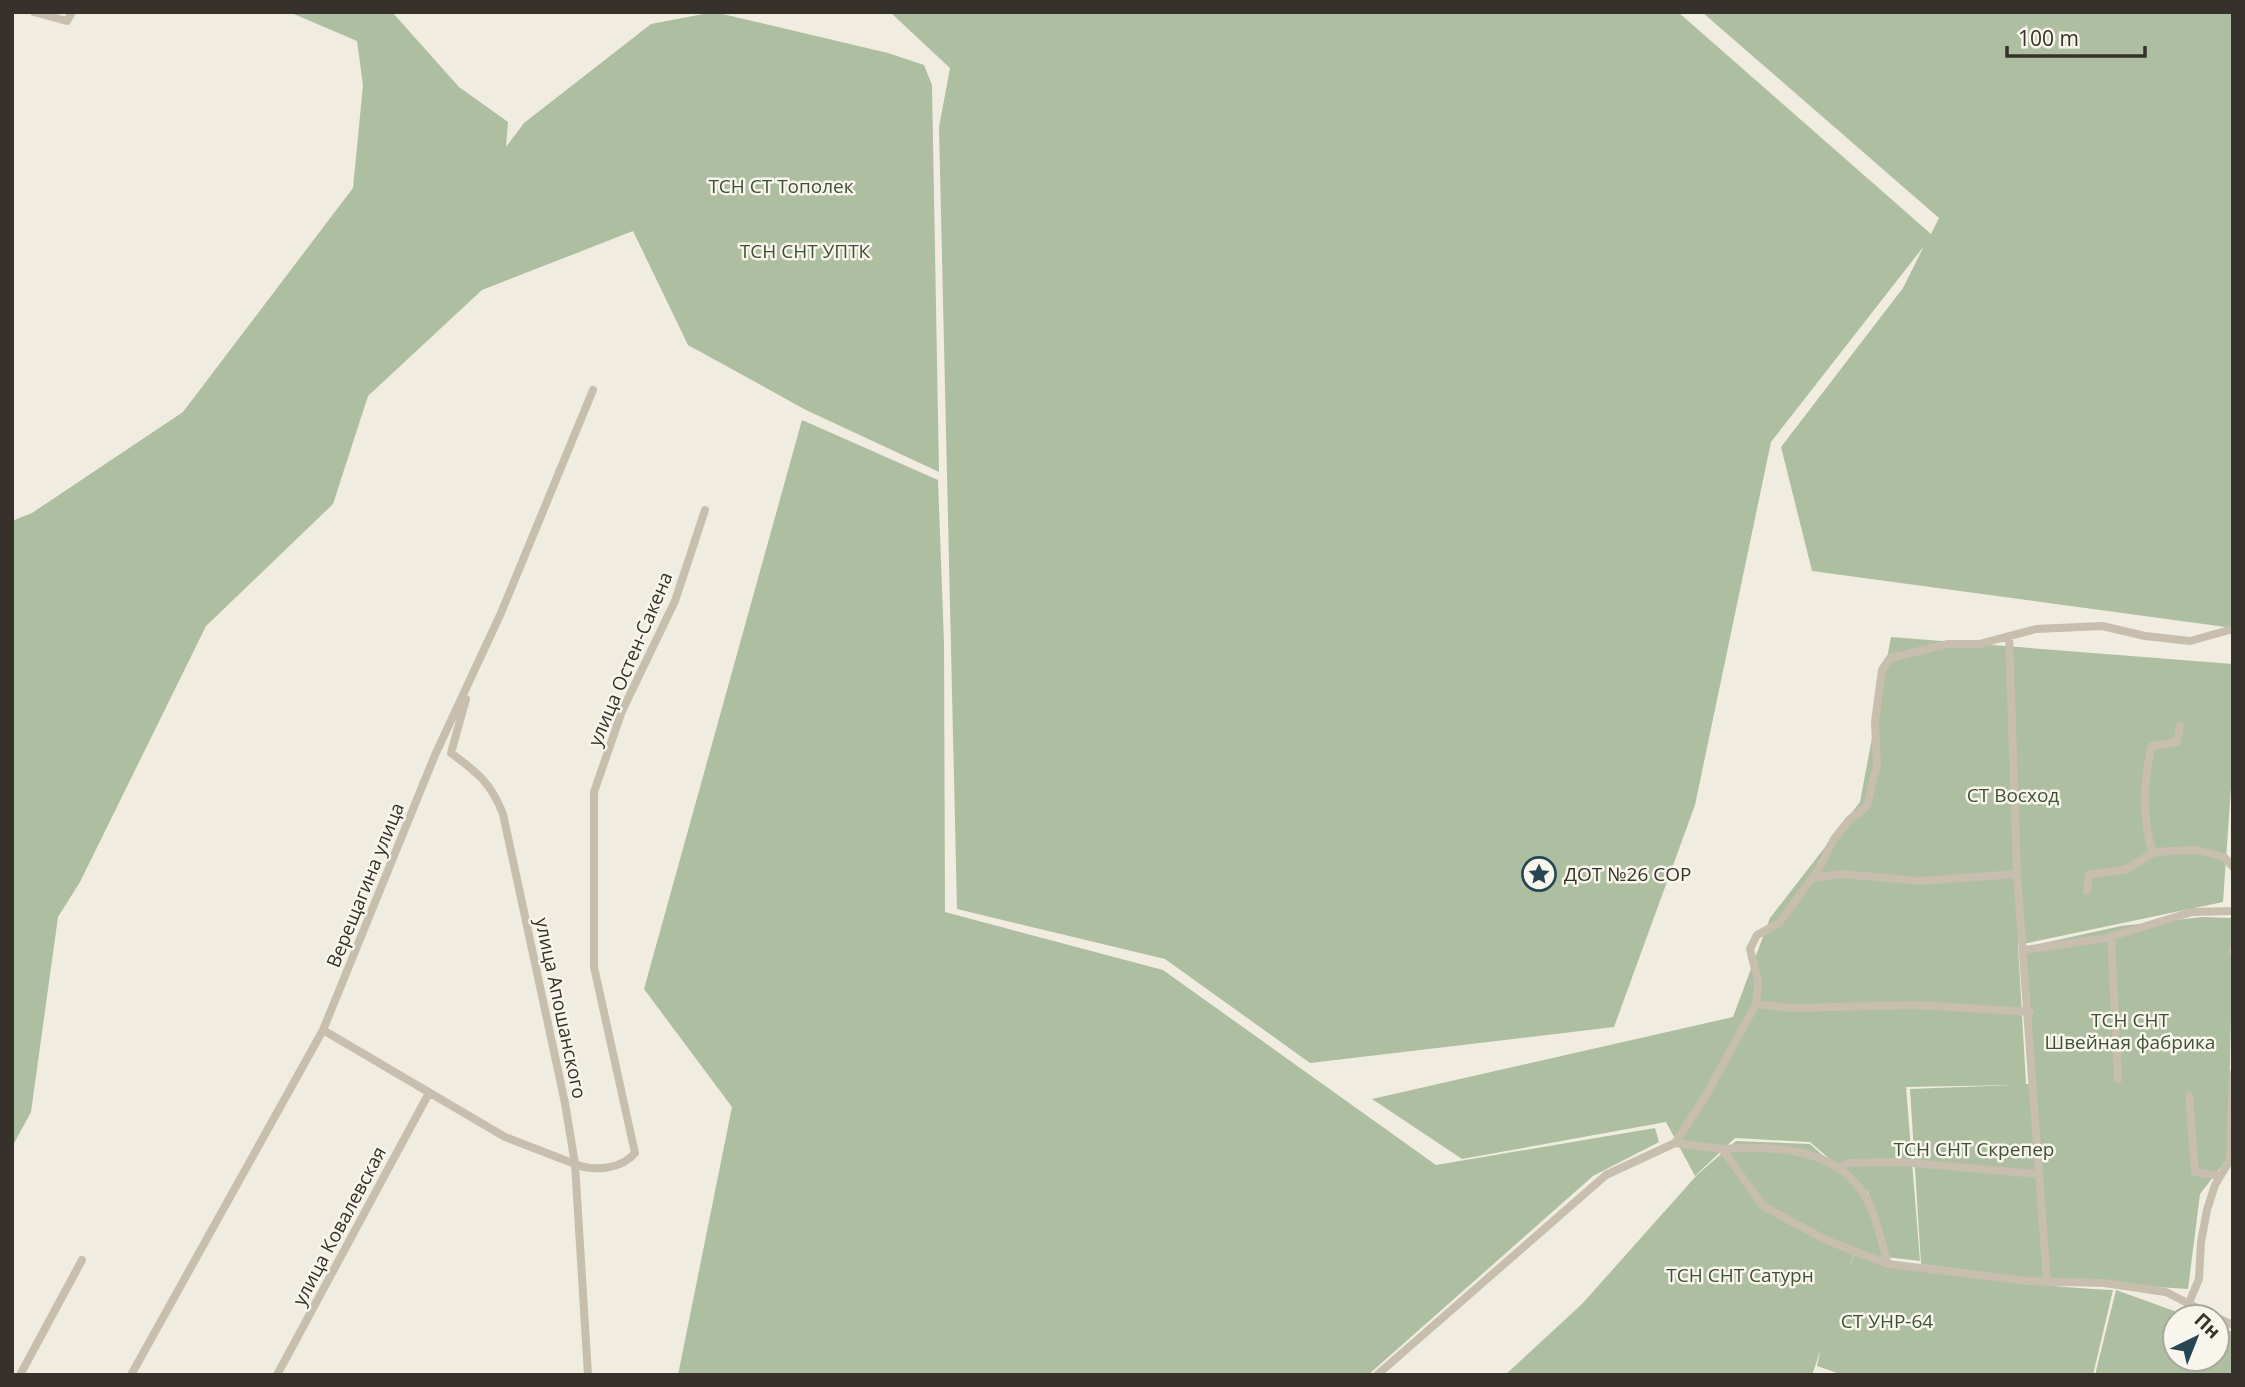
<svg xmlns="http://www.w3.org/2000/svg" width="2245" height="1387" font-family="'Open Sans',sans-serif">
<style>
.green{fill:#aebea1}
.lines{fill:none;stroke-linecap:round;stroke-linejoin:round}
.street{stroke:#c7bead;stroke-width:8}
.labels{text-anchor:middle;stroke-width:5;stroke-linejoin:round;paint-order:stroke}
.park-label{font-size:19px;fill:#3f5231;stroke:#f8f5ec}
.street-label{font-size:19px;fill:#36312a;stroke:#f8f5ec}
.poi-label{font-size:19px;fill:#36312a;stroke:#f8f5ec;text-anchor:start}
</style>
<rect width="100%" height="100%" fill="#f0ece0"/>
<path class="green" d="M289,12H392L459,87L508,122L506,147L524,123L651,24L714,12L888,53L924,65L932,85L939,472L806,410L688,345L633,231L482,290L368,396L333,504L206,626L80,882L58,917L31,1112L12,1147V521L32,513L183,412L353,188L363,85L357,41Z
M890,12H1678L1931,234L1939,218L1702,12H2233V628L1812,571L1781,447L1903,288L1924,246L1771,442L1695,805L1614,1027L1310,1063L1165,959L957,909L939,127L950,68Z
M802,420L938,480L944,643L945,912L1163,970L1436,1165L1655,1128L1659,1142L1593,1176L1368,1375H678L732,1107L644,989Z
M1891,637L2233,664V759L2223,902L2018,945L2026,1084H2031L2044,1280L1921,1264L1910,1089L2013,1085L1906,1087L1920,1261L1886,1257L1868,1192L1810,1142L1735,1138L1695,1176L1666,1122L1462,1159L1372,1099L1733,1017L1770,918L1860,802Z
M2202,917L2233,918L2228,1158L2200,1194L2188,1289L2050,1280L2021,948L2121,926Z
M1736,1141L1810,1144L1866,1193L1885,1260L1855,1251L1812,1375H1505L1582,1304L1697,1175Z
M1854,1255C1890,1269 1928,1272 1966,1276C2015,1282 2063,1288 2113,1290L2093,1375H1843L1817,1366L1824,1335Z
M2116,1290L2191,1317H2175V1359H2217V1327L2233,1332V1375H2095Z"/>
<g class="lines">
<path class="street" d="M34,12L67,21L72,12
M2009,636L2017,874L2047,1282
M466,699L451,753C478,773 491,783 503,814L565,1103L575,1164L588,1375
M2153,853C2142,821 2143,779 2152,746L2177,742L2180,726
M1812,878L1841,874L1919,881L2017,874
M2087,891L2089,875L2127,869L2153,853L2168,851L2197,850L2224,857L2233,867
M2111,936L2118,1079
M2233,949V952
M2025,950L2106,938L2192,912L2233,911
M1756,1004L1792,1008L1917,1005L2030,1012
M323,1030L505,1137L575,1164C594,1172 622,1169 635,1153L594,967V792L622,711L675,601L705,510
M2189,1095L2195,1172L2220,1176
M1675,1143L1722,1149L1763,1206L1826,1240L1888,1264L2027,1281L2104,1283L2166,1292L2215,1317
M1722,1149C1771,1146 1833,1146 1863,1193C1876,1213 1881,1241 1888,1264
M1840,1168L1847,1163L1902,1162L2037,1174
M2188,1305L2199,1279L2201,1242L2207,1210L2215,1185L2230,1160L2233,1074
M2217,1318L2233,1325
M20,1375L82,1260
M131,1375L323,1030L435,755L501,613L593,390
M277,1375L429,1093
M1377,1375L1606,1175L1675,1143L1705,1097L1756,1004L1758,982L1750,949L1757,935L1779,923L1818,870L1834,839L1849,820L1867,806L1877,765L1875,722L1882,670L1890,658L1948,644H1979L2036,629L2102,626L2145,636L2190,641L2233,629"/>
</g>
<defs>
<g id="sight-ring" transform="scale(1.75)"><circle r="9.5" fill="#f8f5ec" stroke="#244753" stroke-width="1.5"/><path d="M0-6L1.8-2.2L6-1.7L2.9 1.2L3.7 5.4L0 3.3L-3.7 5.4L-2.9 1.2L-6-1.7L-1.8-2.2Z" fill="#244753"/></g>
</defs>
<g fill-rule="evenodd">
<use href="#sight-ring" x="1539" y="874"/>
</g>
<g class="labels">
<g class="park-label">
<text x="781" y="193">ТСН СТ Тополек</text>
<text x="805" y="258">ТСН СНТ УПТК</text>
<text x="2013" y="802">СТ Восход</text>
<text x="2130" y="1027">ТСН СНТ<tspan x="2130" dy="22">Швейная фабрика</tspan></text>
<text x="1974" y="1156">ТСН СНТ Скрепер</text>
<text x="1740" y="1282">ТСН СНТ Сатурн</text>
<text x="1887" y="1328">СТ УНР-64</text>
</g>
<g class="street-label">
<text transform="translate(630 659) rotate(-67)" y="7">улица Остен-Сакена</text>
<text transform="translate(365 885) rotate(-68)" y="7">Верещагина улица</text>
<text transform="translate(561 1008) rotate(78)" y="7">улица Апошанского</text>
<text transform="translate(339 1226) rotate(-62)" y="7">улица Ковалевская</text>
</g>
<g class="poi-label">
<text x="1564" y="881">ДОТ №26 СОР</text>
</g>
</g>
<rect width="2245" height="1387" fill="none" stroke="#36312a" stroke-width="28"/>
<g transform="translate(2196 1338) rotate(43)"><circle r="33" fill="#f8f5ec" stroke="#aaa79e" stroke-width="2"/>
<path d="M0-5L12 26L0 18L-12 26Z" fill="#244753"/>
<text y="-10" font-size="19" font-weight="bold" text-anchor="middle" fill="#36312a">Пн</text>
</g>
<path d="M2007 46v10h138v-10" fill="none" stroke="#36312a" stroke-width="3.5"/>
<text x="2018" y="46" font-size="21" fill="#36312a" stroke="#f8f5ec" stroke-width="5" paint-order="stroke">100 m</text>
</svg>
